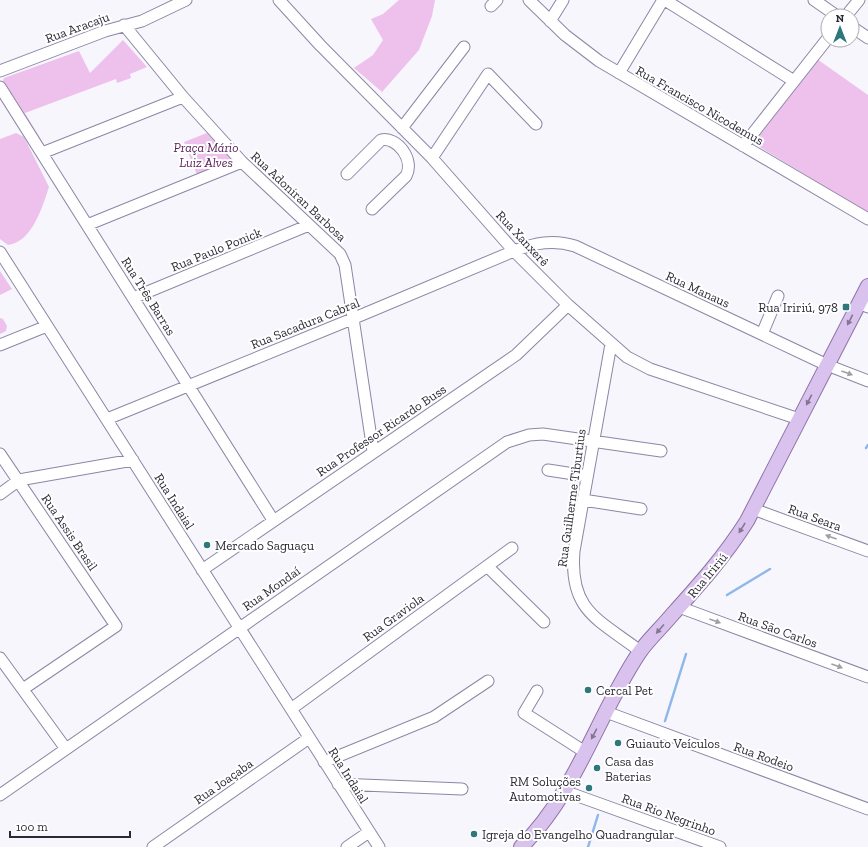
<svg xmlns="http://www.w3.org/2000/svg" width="868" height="847" font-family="'Zilla Slab',serif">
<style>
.green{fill:#eec0ec}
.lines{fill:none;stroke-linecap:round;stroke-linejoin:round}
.stream{stroke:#8eb7ea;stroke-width:2.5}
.minor-casing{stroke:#8b87a5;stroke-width:13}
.major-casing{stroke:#8d72a6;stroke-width:16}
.minor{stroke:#fff;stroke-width:11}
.major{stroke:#dac2ee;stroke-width:14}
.oneway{fill:#827692}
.oneway2{fill:#a09fa4}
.poi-dot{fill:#2e787b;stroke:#fff;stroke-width:1.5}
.labels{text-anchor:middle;stroke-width:4;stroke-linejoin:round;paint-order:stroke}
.street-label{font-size:13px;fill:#2b2935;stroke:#fff}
.park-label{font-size:13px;font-style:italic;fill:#5c225c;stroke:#fff}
.poi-label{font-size:13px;fill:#2b2935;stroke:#fff;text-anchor:start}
</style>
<rect width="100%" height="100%" fill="#f7f6fd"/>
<path class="green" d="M399,0H435L432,16L419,50L382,92L354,68L373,55L383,40L371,19L383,14Z
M123,40L147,67L130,74L131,78L117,83L116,79L25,113L45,146H41L2,83L4,78L79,51L90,73Z
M817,59L868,95V213L753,143Z
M16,133L24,137L49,187C42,208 32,242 8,245L0,239V139Z
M207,133L233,160L197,175L184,142Z
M0,271L12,289L0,295Z
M0,318L3,319L7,326L6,331L0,334Z"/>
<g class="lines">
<path class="stream" d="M866,448L868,445
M727,595L770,569
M665,721L686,654
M588,847L598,815"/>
<g class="minor-casing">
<path id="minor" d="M279,0L320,45L432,158L514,251L568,305L627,357L650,369L799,419
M529,0L565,35L599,61L868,219
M665,0L794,81
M814,0L837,16
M491,6L497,0
M846,16L859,0
M550,21L563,0
M124,25L183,97L242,162L340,254L345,265L373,451
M852,27L868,38
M0,71L105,31L142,21L186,0
M619,73L663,0
M0,87L273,520
M402,128L464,47
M743,146L828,38
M42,153L183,97
M432,158L488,74L536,124
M347,174L381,140C397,136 415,160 406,176L372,209
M87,225L242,162
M0,252L379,847
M133,298L309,225
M858,303L868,307
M762,334L778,296
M611,344L574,551C569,611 598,619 640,651
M0,345L47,326
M107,419L352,319L514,251C535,243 553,239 575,246L827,365L868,381
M0,454L116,626L23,689
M548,470L587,476
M0,494L19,480L133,460
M583,500L641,509
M753,509L868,551
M487,566L544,622
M202,570L516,355L568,305
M679,607L868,677
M0,658L66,749
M537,691L524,713L585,752
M291,709L512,548
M606,712L868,809
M324,762L434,717L488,681
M338,784L462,789
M564,791L720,847
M0,795L507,442L529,435L543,434L661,451
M153,847L309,738
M347,847L369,832"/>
</g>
<g class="major-casing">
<path id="major" d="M521,847C576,793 597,716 639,653C648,640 661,628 671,616C698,586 725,556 747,521L868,286"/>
</g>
<use href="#minor" class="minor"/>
<use href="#major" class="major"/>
</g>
<defs><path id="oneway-solid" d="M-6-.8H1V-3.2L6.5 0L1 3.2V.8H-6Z"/></defs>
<g class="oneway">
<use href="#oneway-solid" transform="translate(850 320) rotate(117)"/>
<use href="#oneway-solid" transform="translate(809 400) rotate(117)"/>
<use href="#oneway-solid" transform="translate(742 528) rotate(122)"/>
<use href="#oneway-solid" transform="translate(660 629) rotate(131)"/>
<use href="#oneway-solid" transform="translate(594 734) rotate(118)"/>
</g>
<g class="oneway2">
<use href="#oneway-solid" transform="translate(847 373) rotate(20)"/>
<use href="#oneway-solid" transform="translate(831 537) rotate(-160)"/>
<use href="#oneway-solid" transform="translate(715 621) rotate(20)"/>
<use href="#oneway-solid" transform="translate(837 666) rotate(20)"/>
</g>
<g class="poi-dot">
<rect x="842" y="303" width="8" height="8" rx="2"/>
<circle cx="207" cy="545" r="4"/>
<circle cx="588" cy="690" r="4"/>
<circle cx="618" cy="743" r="4"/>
<circle cx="597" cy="768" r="4"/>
<circle cx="589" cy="788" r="4"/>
<circle cx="474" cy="834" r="4"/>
</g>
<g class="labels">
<g class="street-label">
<text transform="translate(77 27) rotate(-20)" y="5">Rua Aracaju</text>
<text transform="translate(700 105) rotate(30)" y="5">Rua Francisco Nicodemus</text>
<text transform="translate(299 196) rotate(43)" y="5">Rua Adoniran Barbosa</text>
<text transform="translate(523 238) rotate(47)" y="5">Rua Xanxerê</text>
<text transform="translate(216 249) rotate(-22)" y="5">Rua Paulo Ponick</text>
<text transform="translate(698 289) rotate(25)" y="5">Rua Manaus</text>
<text transform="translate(149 296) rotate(58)" y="5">Rua Três Barras</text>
<text transform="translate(305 323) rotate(-22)" y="5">Rua Sacadura Cabral</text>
<text transform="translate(381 430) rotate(-34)" y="5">Rua Professor Ricardo Buss</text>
<text transform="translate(571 498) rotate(-82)" y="5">Rua Guilherme Tiburtius</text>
<text transform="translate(175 501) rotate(58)" y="5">Rua Indaial</text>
<text transform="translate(815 517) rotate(20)" y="5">Rua Seara</text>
<text transform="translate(70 532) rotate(56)" y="5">Rua Assis Brasil</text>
<text transform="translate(707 575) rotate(-50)" y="5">Rua Iririú</text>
<text transform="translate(271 588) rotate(-35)" y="5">Rua Mondaí</text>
<text transform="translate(393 617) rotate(-36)" y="5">Rua Graviola</text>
<text transform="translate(778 629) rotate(20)" y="5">Rua São Carlos</text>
<text transform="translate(764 756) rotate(20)" y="5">Rua Rodeio</text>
<text transform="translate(349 775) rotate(58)" y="5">Rua Indaial</text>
<text transform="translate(223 781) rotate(-35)" y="5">Rua Joaçaba</text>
<text transform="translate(669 814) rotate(20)" y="5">Rua Rio Negrinho</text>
</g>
<g class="park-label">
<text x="206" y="152">Praça Mário<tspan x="206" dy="15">Luiz Alves</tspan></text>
</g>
<g class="poi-label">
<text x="838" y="312" text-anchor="end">Rua Iririú, 978</text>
<text x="215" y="550">Mercado Saguaçu</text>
<text x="596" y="695">Cercal Pet</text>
<text x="626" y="748">Guiauto Veículos</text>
<text x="605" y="766">Casa das<tspan x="605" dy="15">Baterias</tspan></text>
<text x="581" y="786" text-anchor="end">RM Soluções<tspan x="581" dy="15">Automotivas</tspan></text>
<text x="482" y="839">Igreja do Evangelho Quadrangular</text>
</g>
</g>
<g transform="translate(840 28)"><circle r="19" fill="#ffffff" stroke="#aaa9ae"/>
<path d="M0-3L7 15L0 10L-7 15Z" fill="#2e787b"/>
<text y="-6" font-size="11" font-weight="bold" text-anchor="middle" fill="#2b2935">N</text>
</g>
<path d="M10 831v6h120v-6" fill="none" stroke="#2b2935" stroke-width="2"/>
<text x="16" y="831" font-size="12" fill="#2b2935" stroke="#ffffff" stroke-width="3" paint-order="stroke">100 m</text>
</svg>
